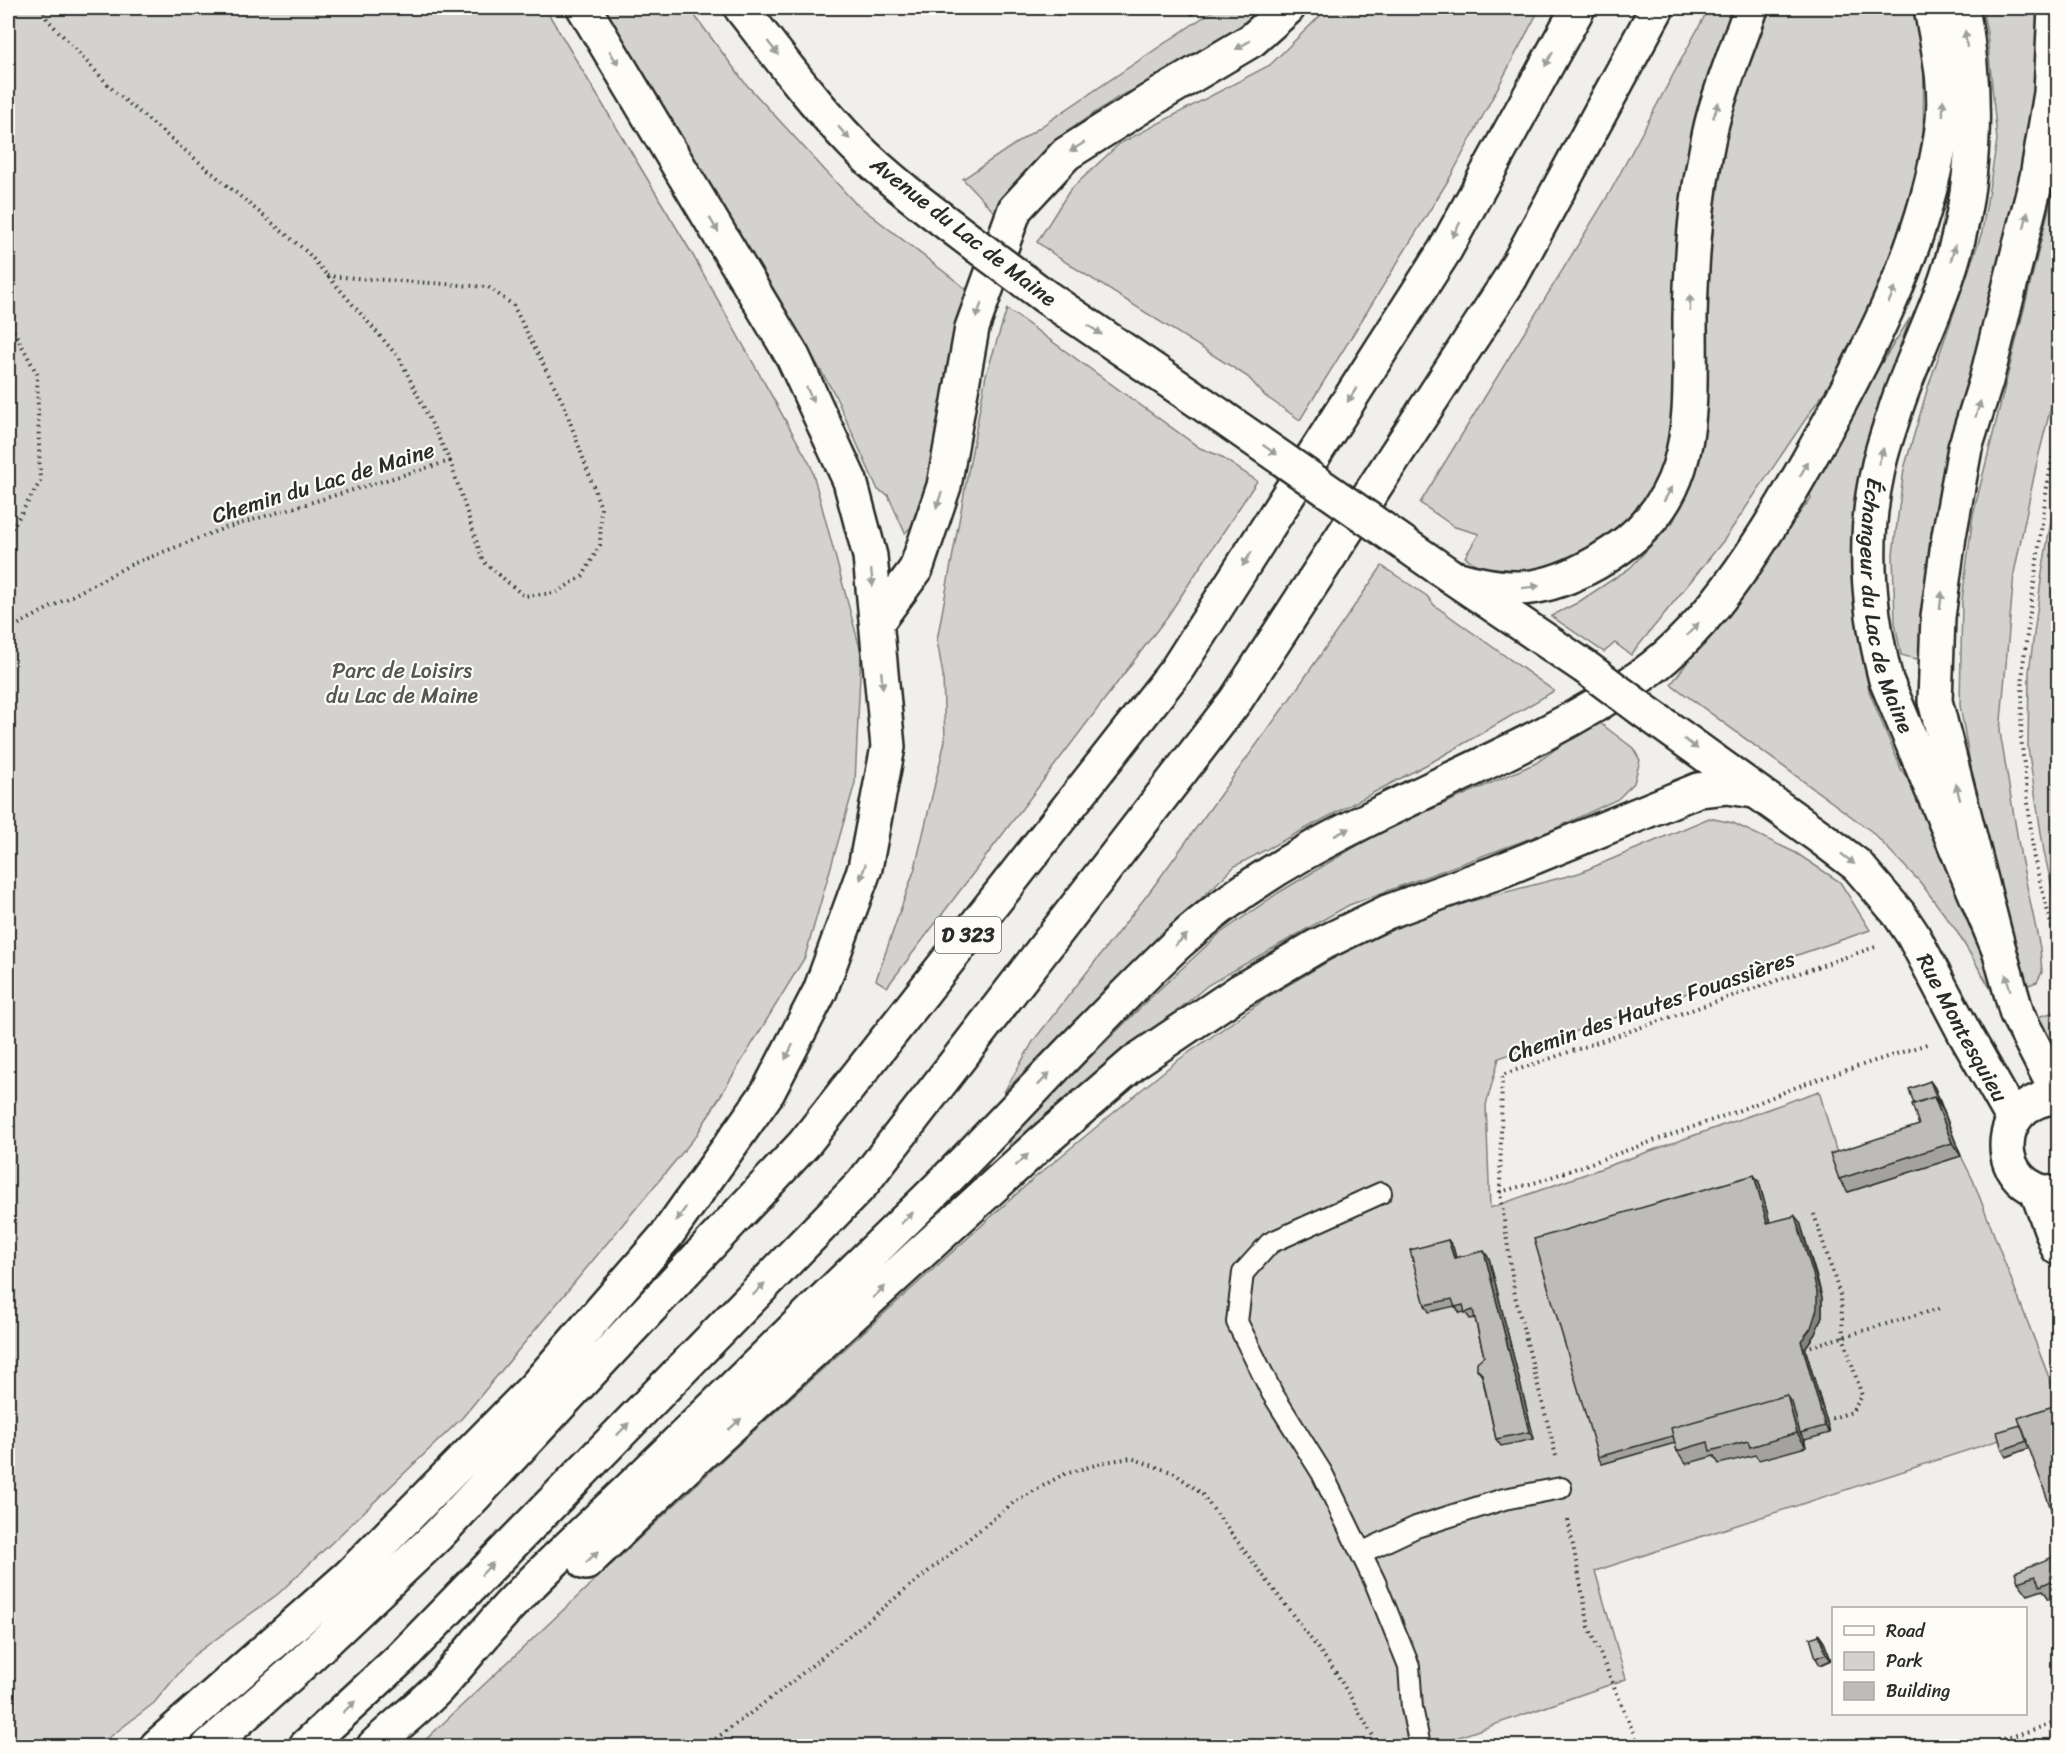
<svg xmlns="http://www.w3.org/2000/svg" width="2066" height="1754" font-family="Sriracha,sans-serif">
<style>
.green{fill:#d3d2cf;stroke:#7f7e7d;stroke-width:1.5}
.lines{fill:none;stroke-linecap:round;stroke-linejoin:round}
.service-casing{stroke:#2b2b2b;stroke-width:24}
.tertiary-casing{stroke:#2b2b2b;stroke-width:38}
.trunk-casing{stroke:#2b2b2b;stroke-width:38}
.path{stroke:#2b2b2b;stroke-width:4;stroke-dasharray:1.5 4.5;stroke-linecap:butt}
.service{stroke:#fdfcf7;stroke-width:20}
.tertiary{stroke:#fdfcf7;stroke-width:33}
.trunk{stroke:#fdfcf7;stroke-width:33}
.tertiary-bridge-casing{stroke:#2b2b2b;stroke-width:38;stroke-linecap:butt}
.tertiary-bridge{stroke:#fdfcf7;stroke-width:33}
.wall{fill:#a3a29e;stroke:#2b2b2b;stroke-width:1.5}
.shaded-wall{fill:#848481;stroke:#2b2b2b;stroke-width:1.5}
.building{fill:#bdbcb8;stroke:#2b2b2b;stroke-width:1.5}
.oneway{fill:#9e9e9b}
.labels{text-anchor:middle;stroke-width:4.5;stroke-linejoin:round;paint-order:stroke}
.shield{fill:#fdfcf7;stroke:#6a6a68;stroke-width:1.5}
.shield-label{font-size:21px;font-weight:bold;fill:#2b2b2b}
.street-label{font-size:22px;fill:#2b2b2b;stroke:#fdfcf7}
.park-label{font-size:22px;fill:#555554;stroke:#fdfcf7}
</style>
<rect width="100%" height="100%" fill="#f0efeb"/>
<filter id="ink" filterUnits="userSpaceOnUse"><feTurbulence type="fractalNoise" baseFrequency=".0167" numOctaves="2"/><feDisplacementMap in="SourceGraphic" scale="12" xChannelSelector="R" yChannelSelector="G"/><feConvolveMatrix kernelMatrix="1 2 1 2 8 2 1 2 1" color-interpolation-filters="sRGB"/></filter>
<g filter="url(#ink)">
<path class="green" d="M8,8H545L691,252L811,466L861,652L855,783L805,957L696,1136L462,1418L278,1594L194,1655L154,1703L98,1746H8Z
M594,8H689L745,83L854,202L974,295L921,517L905,533L888,495L878,490L834,393L776,294L688,160Z
M1217,8H1272L1186,68L1120,96L1078,124L1034,165L1002,216L992,210L963,179Z
M1328,8H1540L1451,176L1300,420L1265,396L1248,377L1059,258L1037,242L1070,190L1119,144L1270,65Z
M1709,8H1739L1676,433L1663,477L1638,513L1603,541L1568,562L1532,571H1499L1477,565L1465,557L1479,534L1455,527L1420,503L1609,194Z
M1767,8H1914L1924,52L1923,157L1892,258L1847,358L1724,540L1631,655L1615,643L1604,652L1551,616L1577,603L1630,568L1673,522L1696,471L1706,414L1705,330L1709,243L1724,140L1754,40Z
M1982,8H2043L2030,155L1924,654L1916,659L1901,655L1895,623L1893,554L1904,469L1928,387L1982,232L1997,140L1987,33Z
M2058,172V379L2037,462L2014,573L2000,732L2021,858L2040,948L2042,972L2037,982L2026,986L2008,928L1981,827L1960,705L1962,600L1973,515Z
M1007,309L1200,448L1218,455L1257,481L1167,617L887,987L876,980L915,868L945,741L943,675L937,640L986,375Z
M1910,318L1886,387L1859,487L1851,578L1869,691L1901,769L1934,819L1998,992L1992,991L1956,930L1920,882L1871,831L1671,684L1811,498L1806,483Z
M2058,480V914L2044,852L2028,748L2029,672L2042,573Z
M1382,566L1427,596L1434,605L1554,691L1439,758L1235,866L1099,996L1004,1092L1034,1040L1151,890L1294,693Z
M1596,720L1633,748L1640,760L1634,783L1618,799L1550,831L1349,905L1208,985L1023,1140L1009,1147L1012,1135L1149,999L1218,935L1278,893L1378,833L1536,763Z
M1709,818L1733,823L1796,853L1840,882L1870,930L1499,1058L1486,1105L1490,1208L1819,1091L1848,1192L1961,1156L1973,1180L2058,1401V1421L1595,1571L1626,1679L1433,1746H419L735,1448L1032,1180L1174,1063L1271,995L1339,955L1430,912L1579,873Z
M2058,1011V1059L2034,1018Z"/>
<g class="lines">
<g class="service-casing">
<path id="service" d="M1381,1193L1270,1243L1243,1273L1237,1322L1272,1393L1322,1473L1375,1582L1409,1666L1412,1708L1420,1746
M1361,1553L1416,1527L1504,1499L1561,1488"/>
</g>
<g class="tertiary-casing">
<g id="tertiary">
<path d="M741,8C777,54 813,103 854,145C892,183 935,214 977,246"/>
<path id="s1" d="M1962,8C1979,96 1976,191 1947,277C1932,321 1911,363 1896,408C1890,428 1882,448 1878,469C1862,539 1868,611 1886,680L1999,950L2017,1014L2058,1094"/>
<path d="M1046,297L1222,417"/>
<path d="M1452,577L1585,667"/>
<path id="s2" d="M1643,710L1820,837L1857,865L1899,914L1913,935L1964,1032L2014,1120"/>
<path d="M2058,1097C1990,1099 1990,1192 2058,1194"/>
<path d="M2037,1191L2058,1248"/>
</g>
</g>
<g class="trunk-casing">
<path id="trunk" d="M1452,577C1510,594 1543,593 1596,563C1700,503 1690,423 1690,317C1691,274 1694,229 1700,186C1704,164 1707,141 1713,119C1723,81 1739,44 1751,8
M877,622L916,569L944,486L972,328L1015,209L1066,154L1156,97L1252,40L1288,8
M1999,950L1935,701L1938,617L1949,536L1965,448L1986,381L2037,177L2051,93L2055,8
M586,1563L684,1469L1041,1143L1136,1061L1240,991L1317,946L1387,912L1495,873L1698,790L1727,787L1754,791
M157,1746L349,1576L535,1387L666,1236L768,1092L820,991L865,868L888,747L870,556L850,481L793,357L584,8
M209,1746L293,1672L437,1536L804,1144L1177,669L1445,250L1578,8
M306,1746L399,1660L862,1184L1236,700L1510,279L1657,8
M374,1746C394,1727 417,1709 437,1689C462,1662 484,1633 509,1606C554,1559 603,1515 649,1470C742,1379 835,1288 929,1197C1013,1114 1091,1025 1177,944C1310,820 1494,778 1641,676C1714,626 1775,521 1817,445C1872,346 1926,242 1942,129C1948,88 1938,47 1931,8"/>
</g>
<path class="path" d="M327,276L488,287L513,305L564,405L601,508L600,545L583,576L555,593L524,596L483,561L450,461
M8,320L37,374L40,482L8,535
M2058,428L2047,487L2023,665L2021,737L2034,858L2058,951
M8,630L130,565L222,529L450,461L400,359L307,252L115,92L47,19L42,8
M1500,1192L1537,1182L1735,1112L1804,1084L1927,1044
M1814,1214L1841,1298L1843,1336L1862,1396L1852,1412L1826,1420
M1805,1348L1940,1308
M1556,1456L1515,1296L1500,1192L1502,1075L1875,947
M1568,1520L1589,1627L1639,1746
M706,1746L779,1692L1013,1503L1062,1475L1105,1462L1131,1458L1174,1473L1201,1493L1335,1671L1379,1746
M1981,1746L2058,1722"/>
<use href="#service" class="service"/>
<use href="#tertiary" class="tertiary"/>
<use href="#trunk" class="trunk"/>
<g class="tertiary-bridge-casing">
<path id="tertiary-bridge" d="M977,246L1046,297
M1222,417L1452,577
M1585,667L1643,710"/>
</g>
<use href="#tertiary-bridge" class="tertiary-bridge"/>
</g>
<path class="wall" d="M1053,8H1069L1058,15Z
M1186,8H1202L1192,15Z
M1930,1081L1935,1088L1961,1156L1848,1192L1839,1179L1919,1125L1914,1104Z
M1759,1182L1770,1223L1800,1222L1818,1281L1822,1298V1316L1815,1334L1805,1348L1830,1433L1805,1440L1804,1439L1806,1447L1759,1460L1755,1455L1719,1464L1714,1456L1686,1464L1677,1451L1675,1443L1602,1464L1598,1457Z
M1448,1240L1453,1247L1456,1258H1489L1534,1439L1501,1446L1496,1439L1482,1376L1477,1369L1484,1356L1475,1318L1470,1319L1465,1312L1460,1313L1455,1306L1429,1312L1425,1305Z
M2021,1425L2029,1448L2006,1457L2002,1450Z
M2058,1555V1595L2049,1599L2043,1590L2028,1595L2018,1582Z
M1819,1635L1824,1642L1831,1660L1820,1665L1816,1658Z"/>
<path class="shaded-wall" d="M1930,1081L1935,1088L1943,1110L1939,1104Z
M1934,1097L1943,1110L1961,1156L1952,1143Z
M1754,1175L1759,1182L1772,1230L1767,1223Z
M1795,1216L1800,1222L1822,1298V1316L1815,1334L1805,1348L1830,1433L1825,1426L1801,1341Z
M1448,1240L1453,1247L1458,1265L1454,1258Z
M1484,1251L1489,1258L1534,1439L1529,1432Z
M1787,1395L1796,1408L1800,1433L1804,1439L1806,1447L1797,1433Z
M1819,1635L1824,1642L1831,1660L1826,1654Z"/>
<path class="building" d="M1930,1081L1939,1104L1934,1097L1914,1104L1909,1089Z
M1934,1097L1952,1143L1839,1179L1830,1154L1919,1125L1912,1104Z
M1754,1175L1767,1223L1795,1216L1813,1274L1817,1292V1309L1811,1328L1801,1341L1825,1426L1800,1433L1792,1402L1787,1395L1671,1428L1673,1436L1598,1457L1534,1239Z
M1448,1240L1454,1258L1484,1251L1529,1432L1496,1439L1482,1374L1477,1369V1362L1484,1356L1473,1310L1465,1313L1463,1305L1455,1307L1452,1299L1425,1305L1410,1250Z
M1787,1395L1797,1433L1750,1447L1748,1441L1710,1451L1708,1442L1677,1451L1671,1428Z
M2056,1405L2058,1412V1528L2018,1418Z
M2021,1425L2027,1441L2002,1450L1997,1432Z
M2058,1555V1578L2040,1586L2035,1576L2018,1582L2015,1572Z
M1819,1635L1826,1654L1816,1658L1810,1638Z"/>
<defs><path id="oneway-solid" d="M-6-.8H1V-3.2L6.5 0L1 3.2V.8H-6Z" transform="scale(1.5)"/></defs>
<g class="oneway">
<use href="#oneway-solid" transform="translate(1966 39) rotate(-96)"/>
<use href="#oneway-solid" transform="translate(1243 45) rotate(149)"/>
<use href="#oneway-solid" transform="translate(773 48) rotate(52)"/>
<use href="#oneway-solid" transform="translate(614 58) rotate(59)"/>
<use href="#oneway-solid" transform="translate(1549 59) rotate(119)"/>
<use href="#oneway-solid" transform="translate(1943 108) rotate(-89)"/>
<use href="#oneway-solid" transform="translate(1716 110) rotate(-71)"/>
<use href="#oneway-solid" transform="translate(844 133) rotate(48)"/>
<use href="#oneway-solid" transform="translate(1077 147) rotate(148)"/>
<use href="#oneway-solid" transform="translate(2026 220) rotate(-76)"/>
<use href="#oneway-solid" transform="translate(714 225) rotate(59)"/>
<use href="#oneway-solid" transform="translate(1456 230) rotate(119)"/>
<use href="#oneway-solid" transform="translate(1953 253) rotate(-75)"/>
<use href="#oneway-solid" transform="translate(1892 295) rotate(-66)"/>
<use href="#oneway-solid" transform="translate(1690 303) rotate(-90)"/>
<use href="#oneway-solid" transform="translate(979 310) rotate(110)"/>
<use href="#oneway-solid" transform="translate(1095 330) rotate(34)"/>
<use href="#oneway-solid" transform="translate(810 395) rotate(65)"/>
<use href="#oneway-solid" transform="translate(1352 395) rotate(123)"/>
<use href="#oneway-solid" transform="translate(1978 409) rotate(-72)"/>
<use href="#oneway-solid" transform="translate(1270 450) rotate(35)"/>
<use href="#oneway-solid" transform="translate(1881 456) rotate(-73)"/>
<use href="#oneway-solid" transform="translate(1804 469) rotate(-61)"/>
<use href="#oneway-solid" transform="translate(1668 494) rotate(-60)"/>
<use href="#oneway-solid" transform="translate(939 500) rotate(108)"/>
<use href="#oneway-solid" transform="translate(1247 559) rotate(123)"/>
<use href="#oneway-solid" transform="translate(872 578) rotate(84)"/>
<use href="#oneway-solid" transform="translate(1531 587) rotate(-7)"/>
<use href="#oneway-solid" transform="translate(1941 600) rotate(-82)"/>
<use href="#oneway-solid" transform="translate(1693 629) rotate(-47)"/>
<use href="#oneway-solid" transform="translate(882 680) rotate(85)"/>
<use href="#oneway-solid" transform="translate(1691 744) rotate(36)"/>
<use href="#oneway-solid" transform="translate(1958 792) rotate(-104)"/>
<use href="#oneway-solid" transform="translate(1342 832) rotate(-27)"/>
<use href="#oneway-solid" transform="translate(1848 859) rotate(38)"/>
<use href="#oneway-solid" transform="translate(863 872) rotate(108)"/>
<use href="#oneway-solid" transform="translate(1181 940) rotate(-42)"/>
<use href="#oneway-solid" transform="translate(2008 982) rotate(-106)"/>
<use href="#oneway-solid" transform="translate(789 1052) rotate(117)"/>
<use href="#oneway-solid" transform="translate(1044 1079) rotate(-47)"/>
<use href="#oneway-solid" transform="translate(1022 1160) rotate(-43)"/>
<use href="#oneway-solid" transform="translate(681 1214) rotate(125)"/>
<use href="#oneway-solid" transform="translate(907 1218) rotate(-44)"/>
<use href="#oneway-solid" transform="translate(759 1289) rotate(-46)"/>
<use href="#oneway-solid" transform="translate(879 1292) rotate(-42)"/>
<use href="#oneway-solid" transform="translate(735 1424) rotate(-42)"/>
<use href="#oneway-solid" transform="translate(623 1429) rotate(-46)"/>
<use href="#oneway-solid" transform="translate(592 1557) rotate(-43)"/>
<use href="#oneway-solid" transform="translate(487 1569) rotate(-46)"/>
<use href="#oneway-solid" transform="translate(349 1707) rotate(-43)"/>
</g>
</g>
<g class="labels">
<rect class="shield" x="935" y="917" width="66" height="36" rx="4.5"/>
<g class="shield-label">
<text x="968" y="942">D 323</text>
</g>
<g class="street-label">
<text transform="translate(964 231) rotate(38)" y="8">Avenue du Lac de Maine</text>
<text transform="translate(323 482) rotate(-17)" y="8">Chemin du Lac de Maine</text>
<text dy="8" stroke="none"><textPath href="#s1" startOffset="616">Échangeur du Lac de Maine</textPath></text>
<text transform="translate(1651 1006) rotate(-19)" y="8">Chemin des Hautes Fouassières</text>
<text dy="8" stroke="none"><textPath href="#s2" startOffset="459">Rue Montesquieu</textPath></text>
</g>
<g class="park-label">
<text x="402" y="678">Parc de Loisirs<tspan x="402" dy="25">du Lac de Maine</tspan></text>
</g>
</g>
<rect width="2066" height="1754" fill="none" stroke="#fdfcf7" stroke-width="30"/>
<rect x="15" y="15" width="2036" height="1724" fill="none" stroke="#2b2b2b" stroke-width="2" filter="url(#ink)"/>
<rect x="1832" y="1607" width="195" height="108" fill="#fdfcf7" stroke="#a9a8a5" stroke-width="1.5"/>
<rect x="1844" y="1626" width="30" height="9" fill="#fdfcf7" stroke="#a9a8a5" stroke-width="1.5"/>
<text x="1886" y="1637" font-size="18" fill="#2b2b2b">Road</text>
<rect x="1844" y="1652" width="30" height="18" fill="#d3d2cf" stroke="#a9a8a5" stroke-width="1.5"/>
<text x="1886" y="1667" font-size="18" fill="#2b2b2b">Park</text>
<rect x="1844" y="1682" width="30" height="18" fill="#bdbcb8" stroke="#a9a8a5" stroke-width="1.5"/>
<text x="1886" y="1697" font-size="18" fill="#2b2b2b">Building</text>
</svg>
